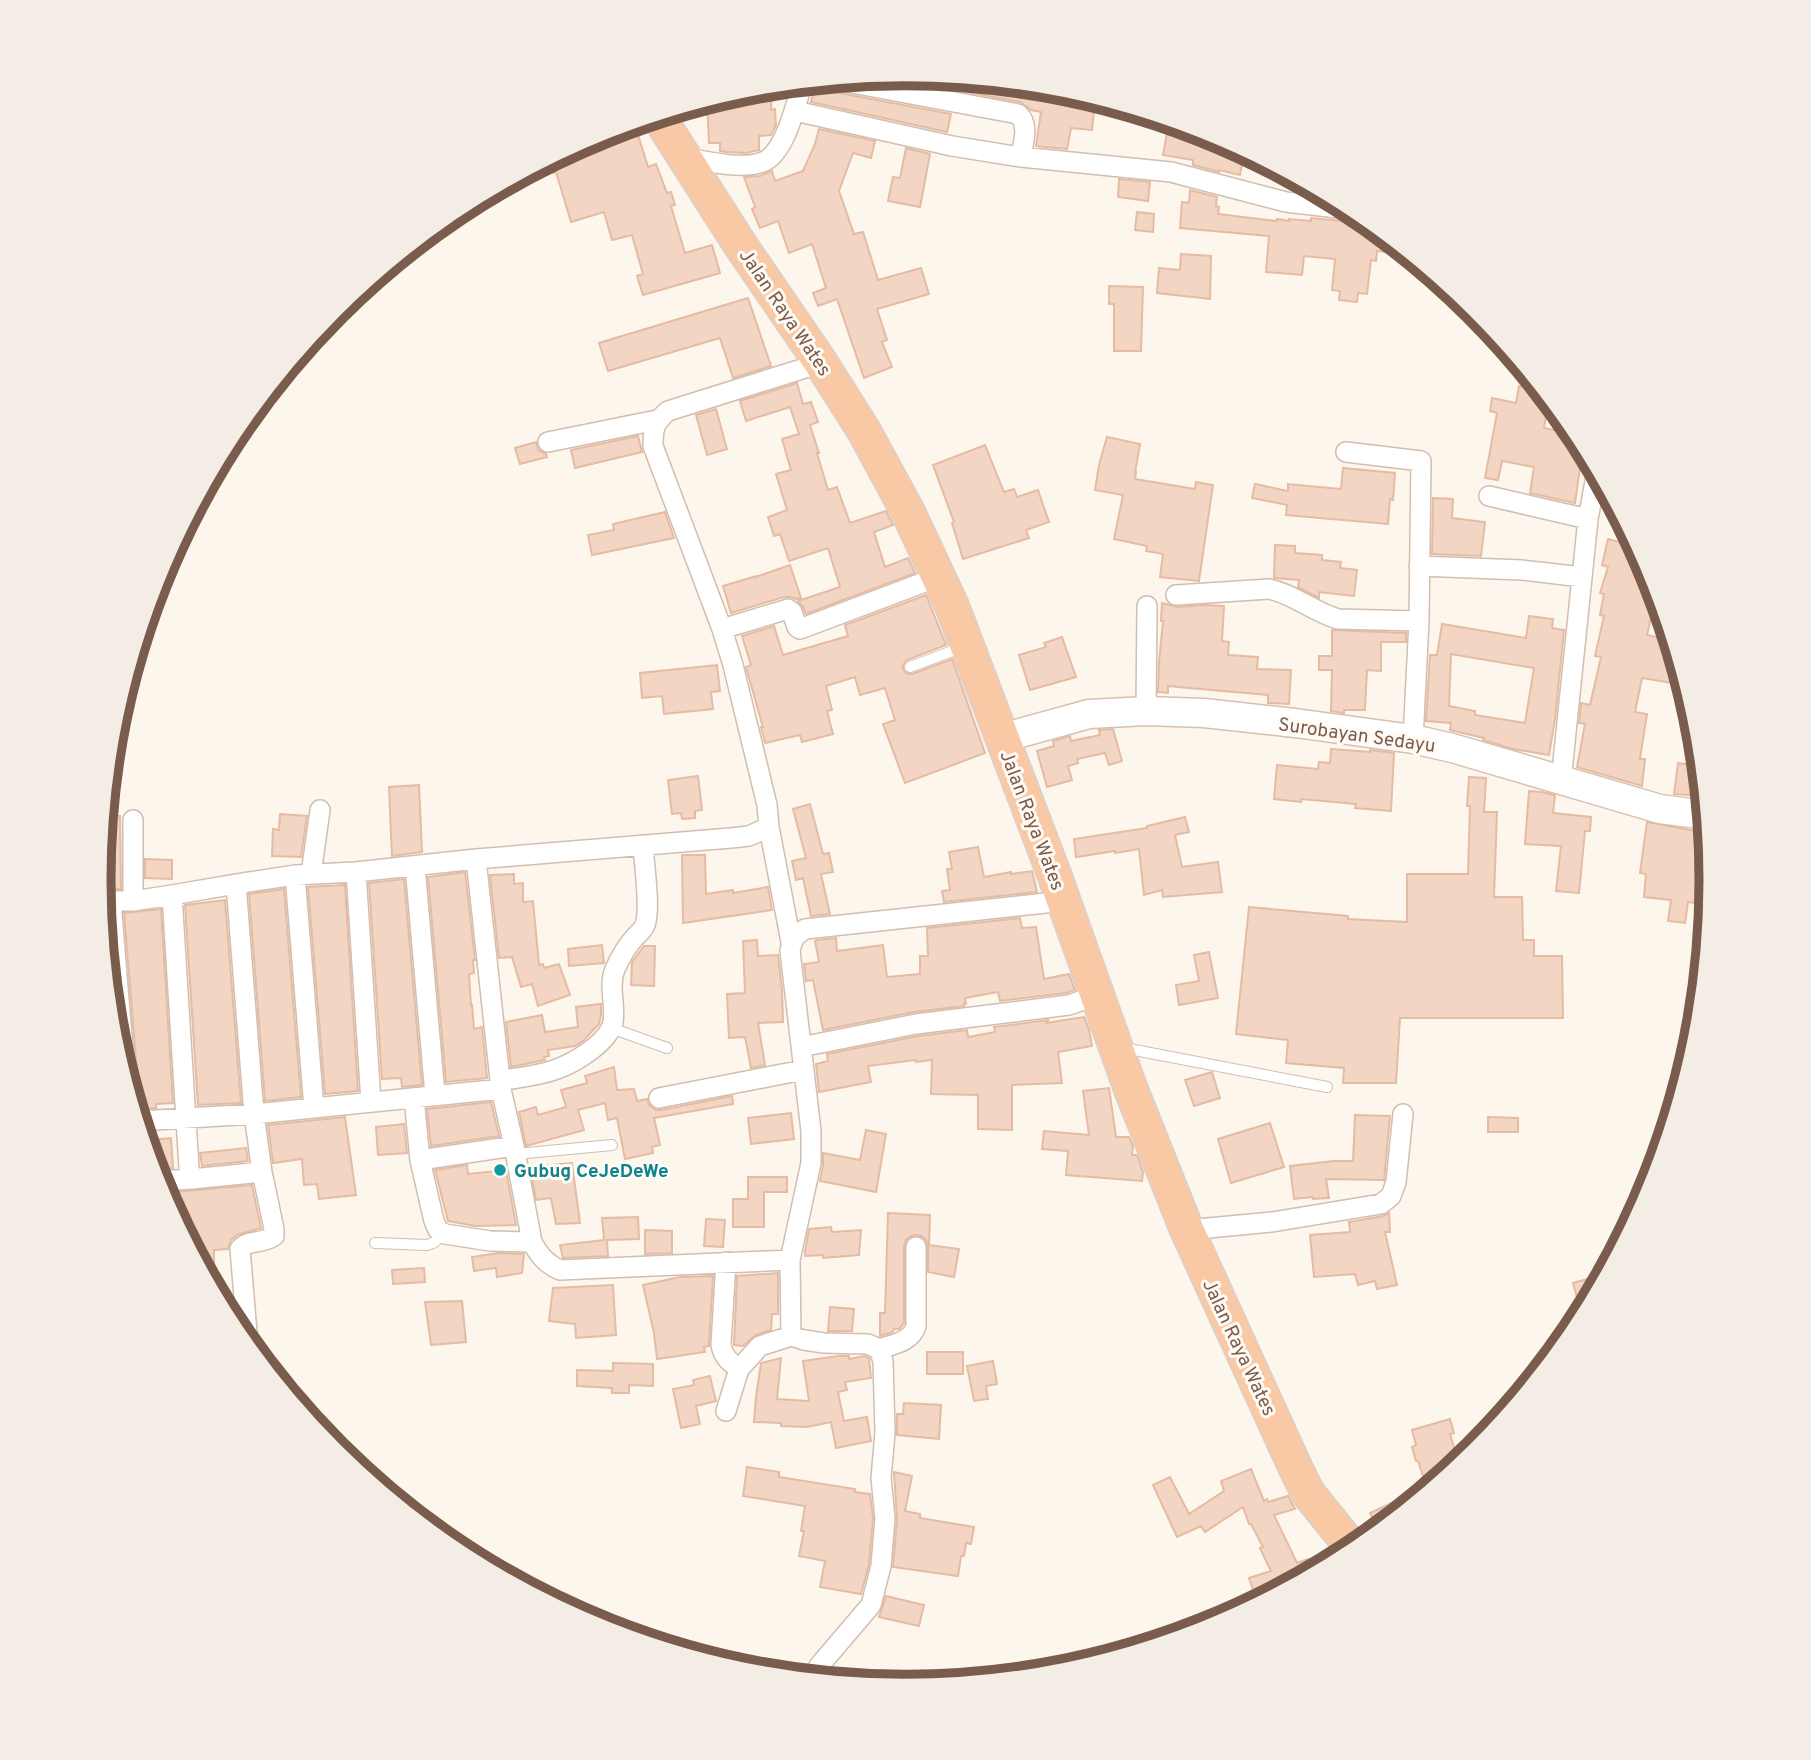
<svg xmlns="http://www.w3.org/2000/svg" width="1811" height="1760" font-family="Overpass,sans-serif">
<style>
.building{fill:#f3d5c3;stroke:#e6bba3;stroke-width:2;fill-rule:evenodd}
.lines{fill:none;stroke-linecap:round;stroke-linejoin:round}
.service-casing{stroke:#d1beb0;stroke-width:12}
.minor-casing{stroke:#d1beb0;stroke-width:22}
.secondary-casing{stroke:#d6c0b0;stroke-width:31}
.trunk-casing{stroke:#dad1cd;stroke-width:36}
.service{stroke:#fff;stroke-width:10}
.minor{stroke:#fff;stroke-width:19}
.secondary{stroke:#fff;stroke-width:28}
.trunk{stroke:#f9c8a4;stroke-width:33}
.culture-dot{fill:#0f9aa8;stroke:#fffaf3;stroke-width:2.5}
.labels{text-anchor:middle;stroke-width:6;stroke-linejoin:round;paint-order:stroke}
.street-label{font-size:19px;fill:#7a5c4d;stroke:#fffaf3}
.culture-label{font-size:19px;font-weight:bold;fill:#0d838f;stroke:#fffaf3;text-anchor:start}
.rim{fill:none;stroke:#7a5c4d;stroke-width:9}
</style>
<rect width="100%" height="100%" fill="#fdf6ec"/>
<path class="building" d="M906,74L1063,89L1074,92L1073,96L1095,99L1092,130L1071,128L1067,149L1036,146L1041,112L1031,110L1020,102L881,76Z
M816,82H824L828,89L834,92L951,114L947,132L811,102Z
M772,87L771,110L775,109L776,125L771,135L759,136V150L746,153L726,152L720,151V143H709L707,102L748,89Z
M1169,121L1186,126L1185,134L1200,137L1199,143L1244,153L1240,175L1219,170V172L1193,165V160L1163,155Z
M636,128L648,167L656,164L667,193L671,192L675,205L671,206L685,253L712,245L720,273L643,295L637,276L643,274L632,235L612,240L604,212L571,222L556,172L553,173L550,160L597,135L604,133L606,138Z
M819,129L875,141L871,158L853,153L839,191L854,234L863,232L878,280L921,268L929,294L877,309L887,340L882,342L892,367L864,378L837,299L818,306L813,293L826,288L812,244L789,253L778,221L760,228L752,209L755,207L744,177L760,176L772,171L775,181L803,171L815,144Z
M906,148L930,154L920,207L888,201L893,177L900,178Z
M1119,179L1150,182L1148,201L1118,197Z
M1190,190L1217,197L1216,206L1219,207L1218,214L1277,221V219L1289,221V219L1311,221V218L1354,222L1364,218L1408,254L1377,251L1376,261L1371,260L1367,294L1358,293L1357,302L1339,300L1340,291L1332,290L1335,259L1304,256L1302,275L1266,272L1269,236L1180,228L1182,202L1189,203Z
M1137,212L1154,214L1153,232L1135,230Z
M1181,254L1211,256L1210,299L1157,293L1159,268L1180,270Z
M1109,286L1143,287L1141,351H1114V304H1109Z
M748,298L771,366L733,378L720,338L608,371L599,343Z
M797,383L803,404L811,402L818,422L810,425L819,453H817L828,490L837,487L850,523L886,511L893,525L874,532L885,567L908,558L915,573L806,614L803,607L798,601L840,587L828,548L789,561L780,534L774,536L768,517L787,510L776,474L791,470L782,439L799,434L790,407L746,421L740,401Z
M1519,386L1542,391L1549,398L1544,428L1578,435L1583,444L1579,459L1581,460L1575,503L1530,493L1534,467L1502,461L1498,480L1485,478L1497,413L1490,411L1492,398L1516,403Z
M716,409L727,449L707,455L696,415Z
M638,436L642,452L575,468L571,450Z
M1107,437L1140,444L1135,472H1136L1135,479L1195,489L1196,482L1213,485L1199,581L1160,577L1163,554L1146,551L1147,546L1114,539L1123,495L1095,490L1099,465Z
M536,442L538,450L546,454L547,457L520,464L515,448Z
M985,445L1004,492L1014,489L1017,497L1038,490L1049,522L1026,530L1029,538L963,559L952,523L954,522L933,465Z
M1343,468L1395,473L1393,500L1390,499L1388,524L1286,515L1287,505L1252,498L1255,484L1288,491V484L1341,489Z
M1433,498L1453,499L1452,518L1485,522L1481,556L1432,554Z
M665,512L674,538L592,555L588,535L614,530L613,524Z
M1608,539L1631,545L1628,556L1645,561L1648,566L1644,580L1654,582L1663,611L1653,608L1647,635L1671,640L1685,685L1642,678L1635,712L1647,714L1640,759H1645L1642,786L1577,767L1585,724L1579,723L1581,703L1590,705L1601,657L1595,656L1604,616L1600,615L1604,594L1600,593L1608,567L1602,565Z
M1275,545L1295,546V553L1322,555V560L1341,562L1340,568L1357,570L1354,596L1319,592V598L1298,587L1299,580L1274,578Z
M790,565L801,598L796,599L791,597H784L731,613L723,586L756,576V577Z
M926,595L946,645L907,660L903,665V669L906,673L912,674L952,659L985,753L905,783L883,724L895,720L885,688L860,695L855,677L826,686L832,710L827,711L833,734L802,742L800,735L765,743L761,727H763L746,667L751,665L742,636L774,626L783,655L848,636L845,625Z
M1162,603L1177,607L1204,605L1224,606L1222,641L1229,642L1228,655L1258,657L1257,669L1291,670L1289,704L1268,703V695L1189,688L1168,686V693L1158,692L1159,662L1163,621H1161Z
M1529,616L1553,619L1552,628L1564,630L1555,719L1549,755L1513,749L1483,740L1484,738L1450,730L1451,723L1426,721L1430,655H1437L1442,624L1526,638ZM1451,654L1534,668L1525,723L1475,715V711L1449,706Z
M1332,630L1406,633V642H1381V671L1367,670L1365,710H1344V713L1331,711L1332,670H1319V656H1332Z
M1062,637L1076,677L1030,690L1019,655L1046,647L1044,643Z
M717,665L720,691L711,692L713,709L664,714L662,696L642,698L640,673Z
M1113,729L1122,761L1109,765L1105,753L1077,759L1078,763L1068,766L1072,780L1047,787L1037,751L1054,746L1053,741L1070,736L1071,741L1100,735L1099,730Z
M1331,749L1370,752V750L1394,753L1391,811L1355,808L1356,804L1301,799V802L1274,799L1277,765L1318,769L1319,762L1330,763Z
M1678,763L1701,766L1704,796L1674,794Z
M698,776L702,810L695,811V818L682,819L681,813L672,814L668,780Z
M1469,777L1486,778L1484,812H1497L1494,897H1522L1523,940H1534V956H1562L1563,1018H1400L1396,1083H1343L1344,1068L1286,1063L1288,1040L1236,1034L1249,907L1348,916V919L1407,922V874H1468L1470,806H1467Z
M419,785L422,852L392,856L389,787Z
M1529,791L1542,792L1555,795L1553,813L1591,817L1590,831H1585L1579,893L1556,891L1561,846L1525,844Z
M810,804L823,854L829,853L833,872L821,874L830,914L811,916L803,878L796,880L792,861L806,858L793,809Z
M280,814L307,816L301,857L272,856L273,829L279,830Z
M105,816H120L121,889H100L99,880Z
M1185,817L1189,832L1175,835L1182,867L1218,862L1222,892L1163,897L1162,890L1144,895L1139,849L1115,853V851L1076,857L1074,839L1147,828V826Z
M1647,822L1707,833L1711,870L1709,881H1705L1702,904L1688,902L1685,923L1668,921L1671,900L1644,897L1646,874L1640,873Z
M978,847L984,877L1011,872V874L1032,871L1037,892L944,902L942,891L950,890L947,869H952L949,852Z
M682,855H705L706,894L733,890V893L768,887L772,910L683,923Z
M145,859L172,860V879L145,878Z
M465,872L475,960H473L474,973L469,974L471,1005H472L474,1029L482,1027L487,1078L446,1082L428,877Z
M514,874V884L523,883V902L533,901L539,965L543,964L544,968L559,964L570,995L538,1006L532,984L521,987L512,957L499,958L490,875Z
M404,879L422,1085L402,1087L401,1078L382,1079L369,883Z
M345,885L358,1091L325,1094L308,887Z
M284,889L301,1097L265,1101L249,894Z
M225,900L241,1103L198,1105L185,905Z
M161,909L173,1103L156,1104V1108L136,1110L129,1084L136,1079L137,1072L124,913Z
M1020,918L1022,928L1036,927L1044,979L1069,974L1075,990L1066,993L1000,1001L998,992L965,998L966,1004H964V1006L914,1012L823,1030L813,980L806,981L804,964L819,962L815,941L817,940L836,938L837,951L883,945L887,977L920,974V956H928L927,928Z
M757,940L758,956L778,955L782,990L783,1022L758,1023L765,1065L751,1068L745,1037L729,1038L727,994L745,993L743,941Z
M602,945L604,963L569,966L568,949Z
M644,946H655L654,986L631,985L632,962Z
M1209,952L1218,998L1179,1005L1176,985L1199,981L1194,955Z
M601,1004V1015L599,1024L583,1041L575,1046L548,1050L549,1056L544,1057L545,1060L511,1067L506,1022L542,1015L545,1032L578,1027L576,1007Z
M1084,1017L1089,1029L1092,1046L1058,1052L1062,1083L1012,1085V1130L978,1129V1095L931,1094L932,1060L916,1062L915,1060L868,1066L871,1082L819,1092L816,1064L828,1061L827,1054L918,1036L967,1030L968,1037L995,1032L994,1027L1048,1020L1046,1023Z
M614,1067L617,1090L634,1089L637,1101L647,1099L649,1105L656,1110H661L732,1096L733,1104L654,1118L660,1145L652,1147L653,1153L625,1159L617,1118L608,1120L605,1103L578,1110L584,1130L526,1146L519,1112L536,1107L538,1115L566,1107L561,1090L587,1083L585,1076Z
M1212,1072L1220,1098L1194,1106L1185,1080Z
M1109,1088L1116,1137H1129L1133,1146L1132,1155H1137L1143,1172L1142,1181L1066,1175L1068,1151L1042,1149L1044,1131L1089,1135L1083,1091Z
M491,1102L499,1136L431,1146L427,1109Z
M791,1113L794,1139L751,1144L748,1118Z
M1355,1115L1390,1116L1384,1180L1326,1179L1329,1198L1313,1199V1197L1294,1199L1290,1166L1334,1161H1353Z
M345,1117L356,1195L319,1199L317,1184L304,1185L302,1159L273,1163L268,1125Z
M1488,1117L1518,1118V1132H1488Z
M1270,1123L1284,1167L1231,1183L1218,1139Z
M404,1124L407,1153L378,1155L376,1127Z
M866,1130L886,1134L876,1192L820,1181L823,1165V1153L860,1160Z
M171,1138L173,1168L155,1170L149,1150H150V1140Z
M246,1148L248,1161L202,1166L200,1153Z
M572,1163L580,1223L556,1224L551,1198L536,1200L530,1167Z
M467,1165L468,1174L506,1170L516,1225L475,1226L448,1221L435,1170Z
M748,1177H787V1192H764V1227H733V1199H748Z
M252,1185L261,1228L237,1235L231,1240L228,1249L214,1250V1289L163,1193Z
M888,1213L930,1215L929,1245L959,1249L954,1277L928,1272V1247L926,1240L921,1236L917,1235L911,1236L906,1240L904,1247V1323L899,1329H894L893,1332L880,1336V1313H885Z
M1389,1213L1390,1232H1385L1397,1285L1377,1289L1375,1281L1358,1285L1355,1274L1314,1277L1310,1235L1350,1232L1349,1222L1383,1216Z
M638,1217L639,1239L607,1240L608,1256L563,1258L560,1245L604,1240L602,1218Z
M706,1219L725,1220L723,1247L704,1246Z
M831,1227L832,1232L861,1230L859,1255L823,1258V1255L805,1256V1251L809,1229Z
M645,1230L672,1231V1253L645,1254Z
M498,1253L524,1254L522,1273L497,1277L496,1268L474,1271L472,1257Z
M424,1268L425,1282L393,1284L392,1270Z
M778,1273V1314H772L771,1330L756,1335L743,1346L734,1345L737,1276Z
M713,1276L709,1346L704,1347L705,1352L657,1359L654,1333L643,1285L680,1277Z
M1591,1278L1595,1292L1582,1316L1573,1283Z
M613,1285L616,1335L576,1338L575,1324L549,1321L553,1288Z
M462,1301L466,1342L431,1345L425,1302Z
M830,1307L854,1309L852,1331H828Z
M927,1352H963V1374H927Z
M838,1356H849V1359L865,1356L869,1358L871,1378L845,1382L847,1390L838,1392L844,1421L867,1417L871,1441L836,1448L831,1422L807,1427L781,1426V1423L754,1422L756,1397L761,1363L781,1358L777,1399L809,1401L803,1361Z
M993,1361L997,1384L986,1386L988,1399L974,1401L967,1366Z
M613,1363L653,1364V1386L629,1385V1393H612V1388L577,1386V1370L613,1371Z
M710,1376L716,1401L696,1406L700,1424L681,1428L673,1389L694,1385L693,1380Z
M904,1403L941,1405L939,1439L897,1435V1414H903Z
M1450,1419L1454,1433L1450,1434L1459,1464L1445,1476L1425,1482L1418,1461H1416L1412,1447L1416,1445L1412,1430Z
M747,1467L779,1472V1477L855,1489V1492L870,1494L873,1518L869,1564L861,1594L820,1587L825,1561L799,1556L804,1531H801L805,1506L743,1496Z
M1251,1469L1264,1501L1267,1499L1268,1502L1288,1496L1295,1509L1274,1515L1297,1563L1308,1559L1312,1573L1257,1602L1249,1578L1271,1571L1260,1548L1263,1547L1251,1524H1249L1243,1507L1205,1532L1201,1526L1177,1537L1153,1485L1170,1477L1189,1514L1224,1491L1221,1481Z
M894,1472L912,1476L905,1511L920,1514V1518L974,1527L971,1544L966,1543L964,1556H961L958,1576L893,1567L897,1519Z
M1421,1489L1424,1493L1378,1531L1370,1513Z
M886,1596L924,1605L919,1626L879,1617Z"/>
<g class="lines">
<g class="service-casing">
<path id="service" d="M910,667L963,647
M611,1028L667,1048
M1124,1048L1327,1087
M516,1154L612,1145
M375,1243L427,1245L433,1243L445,1234"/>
</g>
<g class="minor-casing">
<path id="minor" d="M836,80L1018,114C1030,125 1023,142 1021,157
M795,111L952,146L1021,157L1171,172L1286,202L1355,210
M683,157C705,161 744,171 765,161C785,151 796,105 802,84
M548,442L657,420
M1346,452L1421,461L1419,621
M1489,496L1588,519
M1419,566L1522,570L1582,577
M1176,595L1269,589C1294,594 1313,612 1338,619L1419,621L1413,739
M722,629L788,609L792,612L797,627L800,629L938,577
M1146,711L1147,606
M1561,781L1588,519L1597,471
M769,827L791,942
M476,859L501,1089L514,1146L532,1242
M415,866L435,1095
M356,872L371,1102
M311,874L320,810
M295,875L314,1108
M236,884L254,1114L262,1172L274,1229V1236C264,1244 248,1239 240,1249L248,1344
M172,895L189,1168L192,1179
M101,901H133L172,895L236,884L295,875L356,872L476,859L731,838L749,836L769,827L767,805L733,665L722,629L653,446C653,428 654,423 668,411L821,363
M111,901L125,1073
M133,901V820
M801,1047L916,1024L1069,1005L1097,995
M500,1081C518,1077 540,1076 557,1069C576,1062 609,1042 613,1022C616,1004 608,987 615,969C620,958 626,947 635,937C638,934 643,930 645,925C651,908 644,865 643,845
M414,1098L420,1160
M659,1098L803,1070
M140,1121L254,1114L501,1089
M514,1146L420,1160L434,1221L438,1230L445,1234L490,1241L532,1242C539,1255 546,1264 560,1270L790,1260
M158,1181L192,1179L262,1172
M1187,1230L1272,1222L1381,1204L1391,1196L1396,1182L1403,1114
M726,1262L721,1345C723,1357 730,1362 739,1369
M791,1336L790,1260L811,1163V1131L790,951C792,940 795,935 805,929L1064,901
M879,1349C894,1344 911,1342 916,1326V1247
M726,1411L739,1369L760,1346L791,1336L804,1340L824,1343L868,1344L879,1349L883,1361L885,1433L881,1478L885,1518L881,1566L871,1605L819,1666L815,1678"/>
</g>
<g class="secondary-casing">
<path id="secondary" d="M1002,738L1089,714L1146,711L1204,713L1295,723L1413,739L1452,748L1660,809L1706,815"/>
</g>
<g class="trunk-casing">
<path id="trunk" d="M658,116L739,243L821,363L864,431L908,512L952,606L1054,874L1130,1087L1187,1230L1296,1469L1308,1493L1354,1550"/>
</g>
<use href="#service" class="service"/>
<use href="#minor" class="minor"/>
<use href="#secondary" class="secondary"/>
<use href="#trunk" class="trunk"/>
</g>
<circle class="culture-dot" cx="500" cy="1170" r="7"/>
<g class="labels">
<g class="street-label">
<text transform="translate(786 312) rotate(56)" y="7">Jalan Raya Wates</text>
<text transform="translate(1357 734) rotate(8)" y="7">Surobayan Sedayu</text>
<text transform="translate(1033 820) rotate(69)" y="7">Jalan Raya Wates</text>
<text transform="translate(1240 1347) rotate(65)" y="7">Jalan Raya Wates</text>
</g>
<g class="culture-label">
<text x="514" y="1177">Gubug CeJeDeWe</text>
</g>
</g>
<path d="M0 0H1811V1760H0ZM111 880a794 794 0 1 1 1588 0a794 794 0 1 1-1588 0Z" fill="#f4ede6" fill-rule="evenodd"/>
<path class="rim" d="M111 880a794 794 0 1 1 1588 0a794 794 0 1 1-1588 0Z"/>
</svg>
